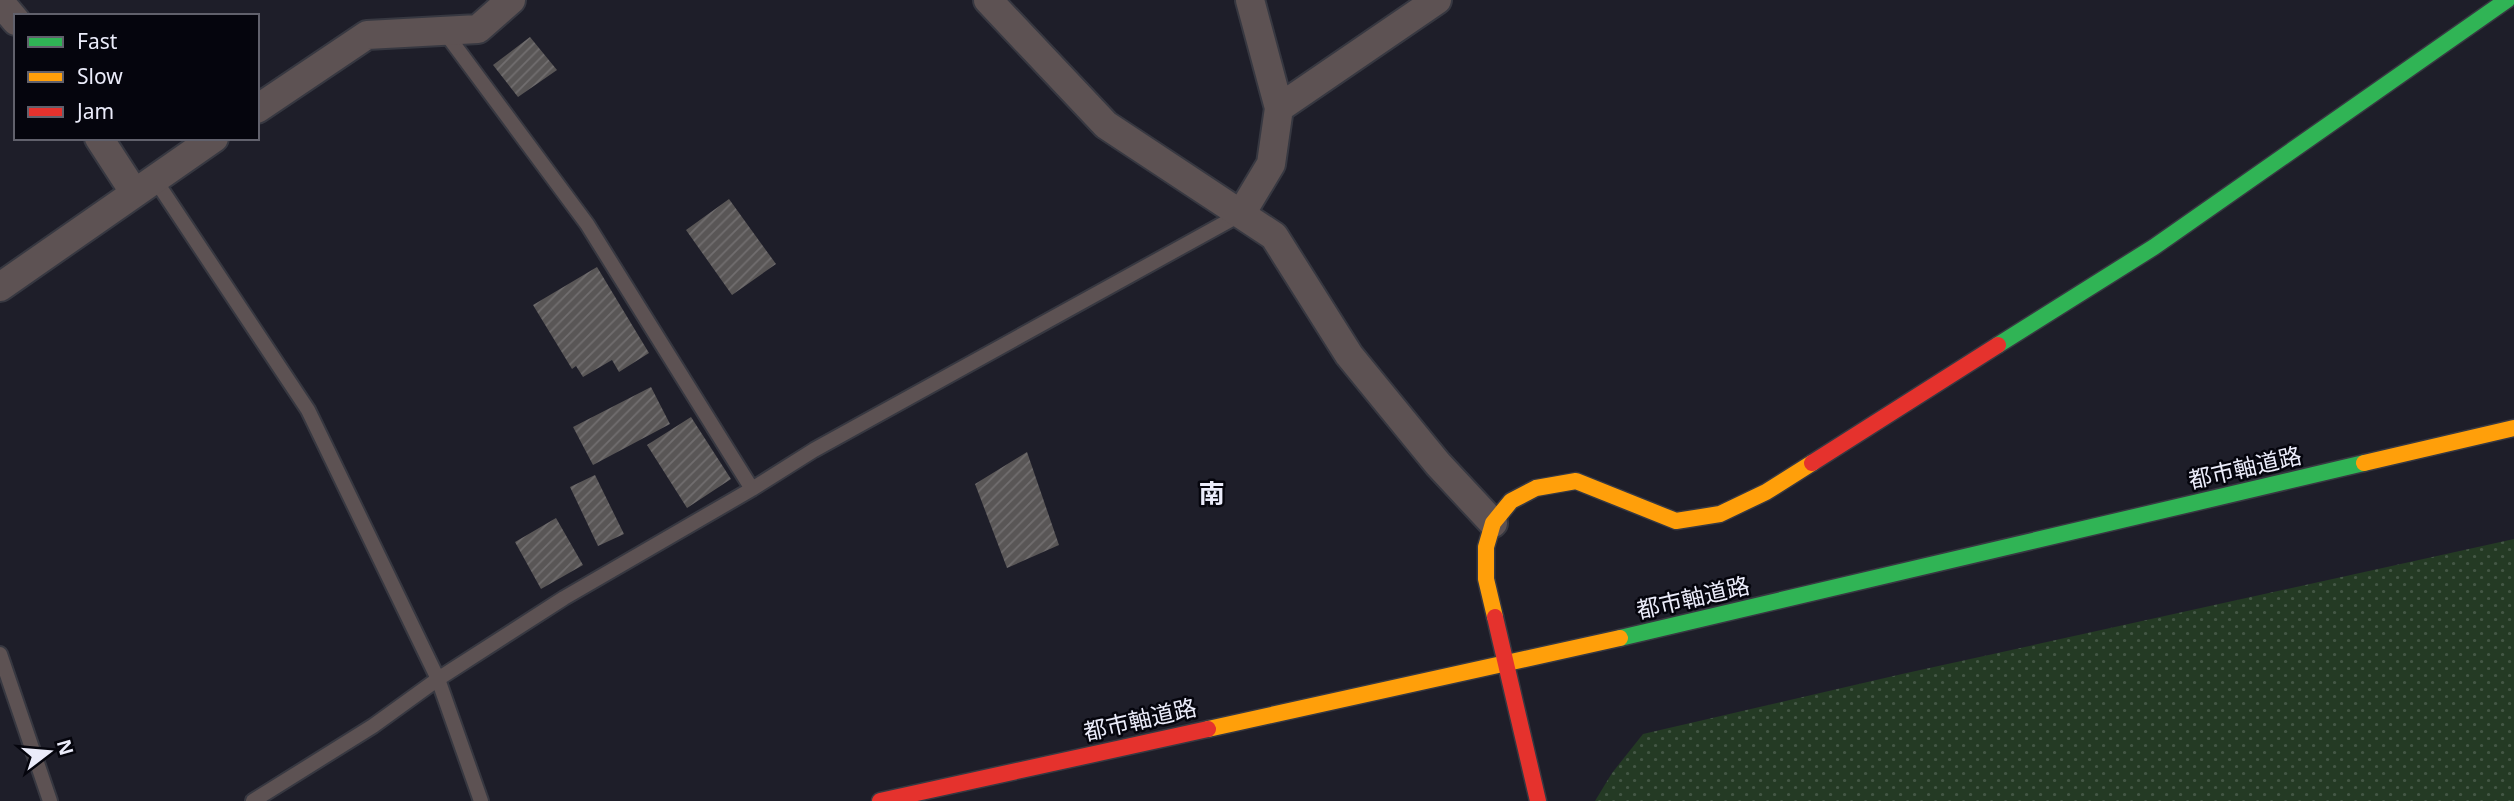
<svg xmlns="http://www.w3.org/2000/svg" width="2514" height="801" font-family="'Noto Sans','Noto Sans JP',sans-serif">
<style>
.grass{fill:url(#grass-dots)}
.building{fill:url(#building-hatch)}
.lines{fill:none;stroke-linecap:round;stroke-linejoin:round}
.lane-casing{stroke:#373841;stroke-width:18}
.street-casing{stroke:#373841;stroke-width:32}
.fast-casing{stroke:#373841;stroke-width:19}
.slow-casing{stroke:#373841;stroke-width:19}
.jam-casing{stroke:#373841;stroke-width:19}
.lane{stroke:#5d5253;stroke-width:14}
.street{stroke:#5d5253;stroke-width:28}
.fast{stroke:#30b455;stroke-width:16}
.slow{stroke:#ff9f0a;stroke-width:16}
.jam{stroke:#e5322d;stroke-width:16}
.labels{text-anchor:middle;stroke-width:5;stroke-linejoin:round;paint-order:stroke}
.street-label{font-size:23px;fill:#ebecfa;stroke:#05050d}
.quarter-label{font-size:26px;font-weight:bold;fill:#ebecfa;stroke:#05050d}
</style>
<defs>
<pattern id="grass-dots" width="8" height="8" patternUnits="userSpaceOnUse" patternTransform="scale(1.75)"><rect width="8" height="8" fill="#243a24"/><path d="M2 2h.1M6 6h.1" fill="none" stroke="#445745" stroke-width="1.8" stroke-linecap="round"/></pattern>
<pattern id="building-hatch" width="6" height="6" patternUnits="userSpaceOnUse" patternTransform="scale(1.75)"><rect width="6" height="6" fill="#595656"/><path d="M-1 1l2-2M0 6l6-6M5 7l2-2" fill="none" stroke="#716e6f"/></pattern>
</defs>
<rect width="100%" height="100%" fill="#1e1e29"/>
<path class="grass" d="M2514,539V801H1595L1612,773L1643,734L1902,674Z"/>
<path class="building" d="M530,37L557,70L518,97L493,65Z
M729,199L776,264L732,295L686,230Z
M597,267L649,353L619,372L612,360L583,377L576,366L572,369L533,305Z
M651,387L670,424L593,465L573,427Z
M691,417L731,479L687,508L647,445Z
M1027,452L1059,545L1007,568L975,484Z
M595,475L624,534L598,546L570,487Z
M556,518L583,565L541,589L515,542Z"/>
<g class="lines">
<g class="lane-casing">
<path id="lane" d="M444,31L587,224L752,489
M154,178L308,410L438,679L481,801
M0,654L50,801
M253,801L373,726L438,679L564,598L752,489L814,450L1241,214"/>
</g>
<g class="street-casing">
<path id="street" d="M988,0L1106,125L1274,236L1349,355L1438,464L1493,523
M0,2L16,21
M1279,108L1437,0
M257,109L367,35L478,29L511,0
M99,138L134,192
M1241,214L1271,164L1279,108L1250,0
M0,287L214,138"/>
</g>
<g class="fast-casing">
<path id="fast" d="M1998,345L2154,247L2507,0
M1620,638L2364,463"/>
</g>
<g class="slow-casing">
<path id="slow" d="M2364,463L2514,428
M1495,617L1486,579V547L1493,523L1511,501L1536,488L1576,481L1676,521L1720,514L1766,492L1812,463
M1208,729L1620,638"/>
</g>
<g class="jam-casing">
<path id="jam" d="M1812,463L1998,345
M1495,617L1538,801
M880,801L1208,729"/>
</g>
<use href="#lane" class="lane"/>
<use href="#street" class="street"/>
<use href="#fast" class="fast"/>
<use href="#slow" class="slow"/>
<use href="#jam" class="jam"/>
</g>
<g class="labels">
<g class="street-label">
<text transform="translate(2245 468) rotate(-13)" y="8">都市軸道路</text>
<text transform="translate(1693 598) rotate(-13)" y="8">都市軸道路</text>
<text transform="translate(1140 720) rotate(-13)" y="8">都市軸道路</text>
</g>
<g class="quarter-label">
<text x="1212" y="503">南</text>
</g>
</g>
<rect x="14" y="14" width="245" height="126" fill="#05050d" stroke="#61616c" stroke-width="2"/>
<rect x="28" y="37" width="35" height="10" fill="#30b455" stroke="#61616c" stroke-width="2"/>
<text x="77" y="49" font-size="21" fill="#ebecfa">Fast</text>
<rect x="28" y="72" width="35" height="10" fill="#ff9f0a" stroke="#61616c" stroke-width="2"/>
<text x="77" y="84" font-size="21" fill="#ebecfa">Slow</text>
<rect x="28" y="107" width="35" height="10" fill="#e5322d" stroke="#61616c" stroke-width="2"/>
<text x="77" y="119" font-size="21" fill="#ebecfa">Jam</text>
<g transform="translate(49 752) rotate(74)" stroke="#05050d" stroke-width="5" paint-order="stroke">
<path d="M0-5L12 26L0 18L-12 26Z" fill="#ebecfa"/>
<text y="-10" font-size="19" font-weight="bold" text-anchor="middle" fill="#ebecfa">N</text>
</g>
</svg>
